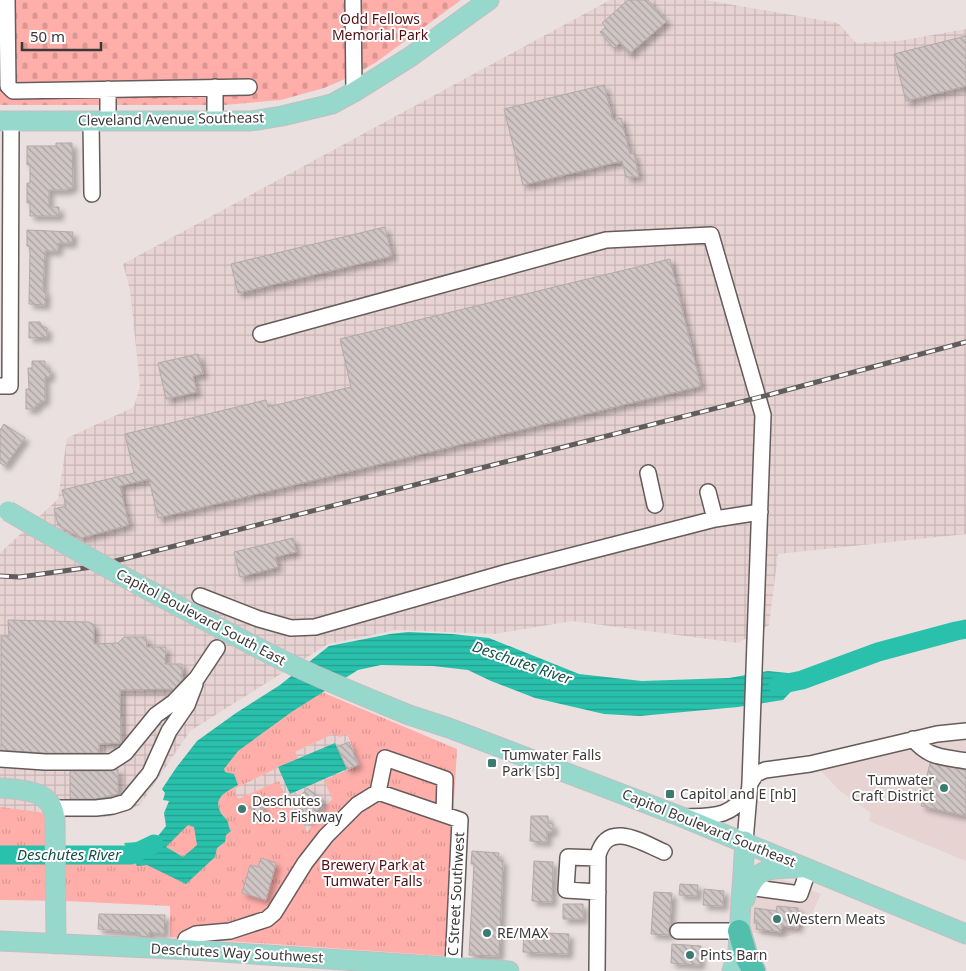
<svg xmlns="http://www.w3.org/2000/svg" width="966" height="971" font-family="'Noto Sans',sans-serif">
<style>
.built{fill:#e6d3d2}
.industrial{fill:url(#industrial-grid)}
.cemetery{fill:url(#cemetery-stones)}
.park{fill:url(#park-tufts);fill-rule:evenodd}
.water{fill:url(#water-rules);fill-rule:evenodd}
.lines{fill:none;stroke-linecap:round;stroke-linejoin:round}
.river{stroke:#29c1ac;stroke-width:19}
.building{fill:url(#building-back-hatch);stroke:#b2a9a8;filter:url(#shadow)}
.minor-casing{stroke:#655c5b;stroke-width:18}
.major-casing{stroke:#c1bfbf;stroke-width:21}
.highway-casing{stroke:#c1bfbf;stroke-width:25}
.minor{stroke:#fff;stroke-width:15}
.major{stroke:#97d8cd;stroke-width:19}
.highway{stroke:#52beac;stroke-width:22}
.rail-casing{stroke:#625d5d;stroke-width:5}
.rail{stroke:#fff;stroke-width:3;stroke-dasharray:9;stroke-linecap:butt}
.major-bridge-casing{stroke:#c1bfbf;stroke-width:21;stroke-linecap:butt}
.major-bridge{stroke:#97d8cd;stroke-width:19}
.poi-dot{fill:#397d72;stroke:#fff;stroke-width:2}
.labels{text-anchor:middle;stroke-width:4;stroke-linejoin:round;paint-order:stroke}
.park-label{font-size:14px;fill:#4e0f12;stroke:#fff}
.street-label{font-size:14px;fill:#3c3838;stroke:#fff}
.poi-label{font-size:14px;fill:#3c3838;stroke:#fff;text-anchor:start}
.water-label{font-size:15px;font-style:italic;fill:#145047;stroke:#fff}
</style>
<defs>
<pattern id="industrial-grid" width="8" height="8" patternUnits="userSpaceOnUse" patternTransform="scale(1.25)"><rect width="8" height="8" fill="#e6d3d2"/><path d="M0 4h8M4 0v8" fill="none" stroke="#c6b6b5"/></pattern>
<pattern id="cemetery-stones" width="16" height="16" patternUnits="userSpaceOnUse" patternTransform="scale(1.25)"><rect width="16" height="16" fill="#ffaeaa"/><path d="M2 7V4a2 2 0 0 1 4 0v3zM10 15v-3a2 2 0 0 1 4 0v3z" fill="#db9693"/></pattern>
<pattern id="park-tufts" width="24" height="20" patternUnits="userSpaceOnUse" patternTransform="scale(1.25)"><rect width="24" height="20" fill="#ffaeaa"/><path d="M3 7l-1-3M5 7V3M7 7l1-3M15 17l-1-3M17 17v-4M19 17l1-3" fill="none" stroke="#db9693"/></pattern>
<pattern id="water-rules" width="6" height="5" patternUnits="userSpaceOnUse" patternTransform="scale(1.25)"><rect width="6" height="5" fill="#29c1ac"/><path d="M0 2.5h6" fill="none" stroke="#249e8d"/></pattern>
<pattern id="building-back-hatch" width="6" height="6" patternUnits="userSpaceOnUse" patternTransform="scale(1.25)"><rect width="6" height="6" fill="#d0c5c5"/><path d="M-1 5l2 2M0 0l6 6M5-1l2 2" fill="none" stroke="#aaa1a1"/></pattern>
<filter id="shadow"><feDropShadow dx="4.5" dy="4.5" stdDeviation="2.5" flood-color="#0004"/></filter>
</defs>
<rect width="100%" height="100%" fill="#eae0df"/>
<path class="built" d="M966,740V861L869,821L871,813L840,791L821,771L867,758L932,744Z
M778,877L821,894L814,909L805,924L798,932L790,936L780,937L749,932L753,896L764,881Z"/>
<path class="industrial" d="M610,0H705L838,23L856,43L899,41L966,29V534L778,554L769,625L738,643L572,621L494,634L396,630L328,644L190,731L140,805L108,817L40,818L0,810V553L58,499L67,438L134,407L140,385L130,290L123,264Z
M333,734H347L360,766L332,799L307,833L286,798L279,782L238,800L234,789L297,758L295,752Z"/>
<path class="cemetery" d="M0,0H461L375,63L354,75L324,88L281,100L224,105H0Z"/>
<path class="park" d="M310,687L457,749L445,956L170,937V906L65,901L0,900V807L39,812L63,818L61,854L131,855L157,842L207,765ZM333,734L340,737L347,734L360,765L324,780L332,799L307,832L286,798L279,781L238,799L234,789L298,758L295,752Z"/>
<path class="water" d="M408,632L452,634L489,638L579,674L642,681L729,678L768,671L788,673L802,680L783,700L738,707L640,716L604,714L535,698L491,681L468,670L433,666L381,665L358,670L293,711L238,751L224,769L225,772L234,774L238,785C228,791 213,797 220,811C221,815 225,817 227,820C229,824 228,827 231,831L226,835L225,842L217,848L215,857L186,884L147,865L137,866L124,843L154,841L166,826L164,813L169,801L163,800L165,793L162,789L176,768L197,741L236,713L280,685L329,646L390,634ZM188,825L194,827L197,845L183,857L166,847Z
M335,743L347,769L290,794L278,767Z"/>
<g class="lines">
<path class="river" d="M778,685L802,680L878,652L956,631L966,629
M0,855H131L154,844"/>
</g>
<path class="building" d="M628,0H648L667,21L629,54L620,43L614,48L600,32L606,27L602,23Z
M966,36V86L906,101L894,54Z
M604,85L613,120L621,118L630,154L634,153L639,177H626L622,161L523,185L504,109Z
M56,143H72L73,188H68V190H49V207H59V216H30V203H27V183H30V165H27V146H56Z
M385,227L392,256L238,293L231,264Z
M27,230L73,232L72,243H58V251H45L43,288L46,293L45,305L29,304L30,251L29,246H27Z
M670,259L701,386L158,518L149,479L120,486L129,525L81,538L58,525L54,509L66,506L62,490L134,473L125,434L266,400L268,407L351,387L340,339Z
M29,322H40L42,326L47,328V337L29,338Z
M198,354L203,374L193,376L197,392L166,399L158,363Z
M32,361H45V368H50V377H45V401H41V403H38V406H35V409H26V389H29L28,368H32Z
M4,424L25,438L5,466L0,463V430Z
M293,538L296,552L275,557L278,567L240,577L234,552Z
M8,620L89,622L94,625V644L118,643L124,637H146L147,647H166L165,664H182V680L174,689L120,690L121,743L99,744V753H45L1,750V636H9Z
M349,742L358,765L347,769L337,747Z
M930,763L966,770V816L921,806L924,793H921L923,784H925Z
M118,769V794L95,799H70V771H111Z
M307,788L324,801L309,821L301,815L304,811L295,804Z
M260,802L265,814L256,818L250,807Z
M531,816H548V823L553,824V832H547V842L530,841Z
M472,851L499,853L498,860H503L499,956L469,955L474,864H471Z
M261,858L276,863L266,900L242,893L250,865L258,867Z
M534,861L553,862L552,902L532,901Z
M680,884L698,885L697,896L679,895Z
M704,889L724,891L723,906L703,905Z
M654,892L672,893L669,935L651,934Z
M563,904H583V919H563Z
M777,906L798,908V914H800L798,928L782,926L781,932L756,929L757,924L754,923L755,908L776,911Z
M99,914L165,915L164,934L149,932V937L139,936L140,933L98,929Z
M524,932L569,934L568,954L523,952Z
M672,944L701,946L700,965L671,963Z"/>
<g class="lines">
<g class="minor-casing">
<path id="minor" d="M7,0L8,86L13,91L249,87
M353,0L354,92
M215,87V121
M108,89V121
M91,121L92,194
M261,334L606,240L711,235L763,415L750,783L745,841
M0,386H10L11,121
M648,473L655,505
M708,492L715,519
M200,596L259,619L291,628L315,627L508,572L715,519L760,512
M913,739C930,759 942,756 966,761
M0,759L45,762H111L125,753L156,715L174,702L197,678L217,648
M750,783L756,774L765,770L810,764L937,734L966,731
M378,792L385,758L445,779L444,814
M53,808H96L113,806L126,802L150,773L169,731L187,705L195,684
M686,817C716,816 730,817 749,792
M748,887L800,894L809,868
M598,892L566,890L568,857L598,858
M678,931H739
M183,950L186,939L196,934L230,931L267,919L274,913L305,863L326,836L357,805L378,792L460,820L453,967
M597,971L598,855C608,820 641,842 664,852"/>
</g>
<g class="major-casing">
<path id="major" d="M0,121H251L282,116L332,104L354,92L410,57L489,0
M409,715L449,728L682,817L966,934
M0,788C24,790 53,789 55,820L56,944
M745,899C755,866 771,868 801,868
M0,941L192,950L509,971
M732,971L738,951L745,841"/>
</g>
<g class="highway-casing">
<path id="highway" d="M739,931L747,959L754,971"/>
</g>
<use href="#minor" class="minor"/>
<use href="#major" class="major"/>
<use href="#highway" class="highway"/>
<g class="rail-casing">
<path id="rail" d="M0,576L20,577L92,567L772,394L966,342"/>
</g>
<use href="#rail" class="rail"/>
<g class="major-bridge-casing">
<path id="major-bridge" d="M8,511C98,564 191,614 284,661C325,681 368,698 409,715"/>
</g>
<use href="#major-bridge" class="major-bridge"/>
</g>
<g class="poi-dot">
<rect x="487" y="758" width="10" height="10" rx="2.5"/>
<circle cx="944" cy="788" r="5"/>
<rect x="665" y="789" width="10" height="10" rx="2.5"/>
<circle cx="242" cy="809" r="5"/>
<circle cx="777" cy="919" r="5"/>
<circle cx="487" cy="933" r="5"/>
<circle cx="690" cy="955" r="5"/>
</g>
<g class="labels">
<g class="park-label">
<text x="380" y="24">Odd Fellows<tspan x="380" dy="16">Memorial Park</tspan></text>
<text x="373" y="870">Brewery Park at<tspan x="373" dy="16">Tumwater Falls</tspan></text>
</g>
<g class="street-label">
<text transform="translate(171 119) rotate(-1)" y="5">Cleveland Avenue Southeast</text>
<text transform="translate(201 617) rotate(28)" y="5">Capitol Boulevard South East</text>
<text transform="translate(709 828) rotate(22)" y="5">Capitol Boulevard Southeast</text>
<text transform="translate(456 894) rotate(-87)" y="5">C Street Southwest</text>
<text transform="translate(237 953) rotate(3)" y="5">Deschutes Way Southwest</text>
</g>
<g class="poi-label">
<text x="502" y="760">Tumwater Falls<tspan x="502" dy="16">Park [sb]</tspan></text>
<text x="934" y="785" text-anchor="end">Tumwater<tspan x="934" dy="16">Craft District</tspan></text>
<text x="680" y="799">Capitol and E [nb]</text>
<text x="252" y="806">Deschutes<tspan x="252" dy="16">No. 3 Fishway</tspan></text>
<text x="787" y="924">Western Meats</text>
<text x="497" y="938">RE/MAX</text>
<text x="700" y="960">Pints Barn</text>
</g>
<g class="water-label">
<text transform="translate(522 663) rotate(19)" y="5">Deschutes River</text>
<text x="69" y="860">Deschutes River</text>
</g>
</g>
<path d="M22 42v8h79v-8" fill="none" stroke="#3c3838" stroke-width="2.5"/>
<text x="30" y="42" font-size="15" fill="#3c3838" stroke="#ffffff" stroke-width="4" paint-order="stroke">50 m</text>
</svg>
